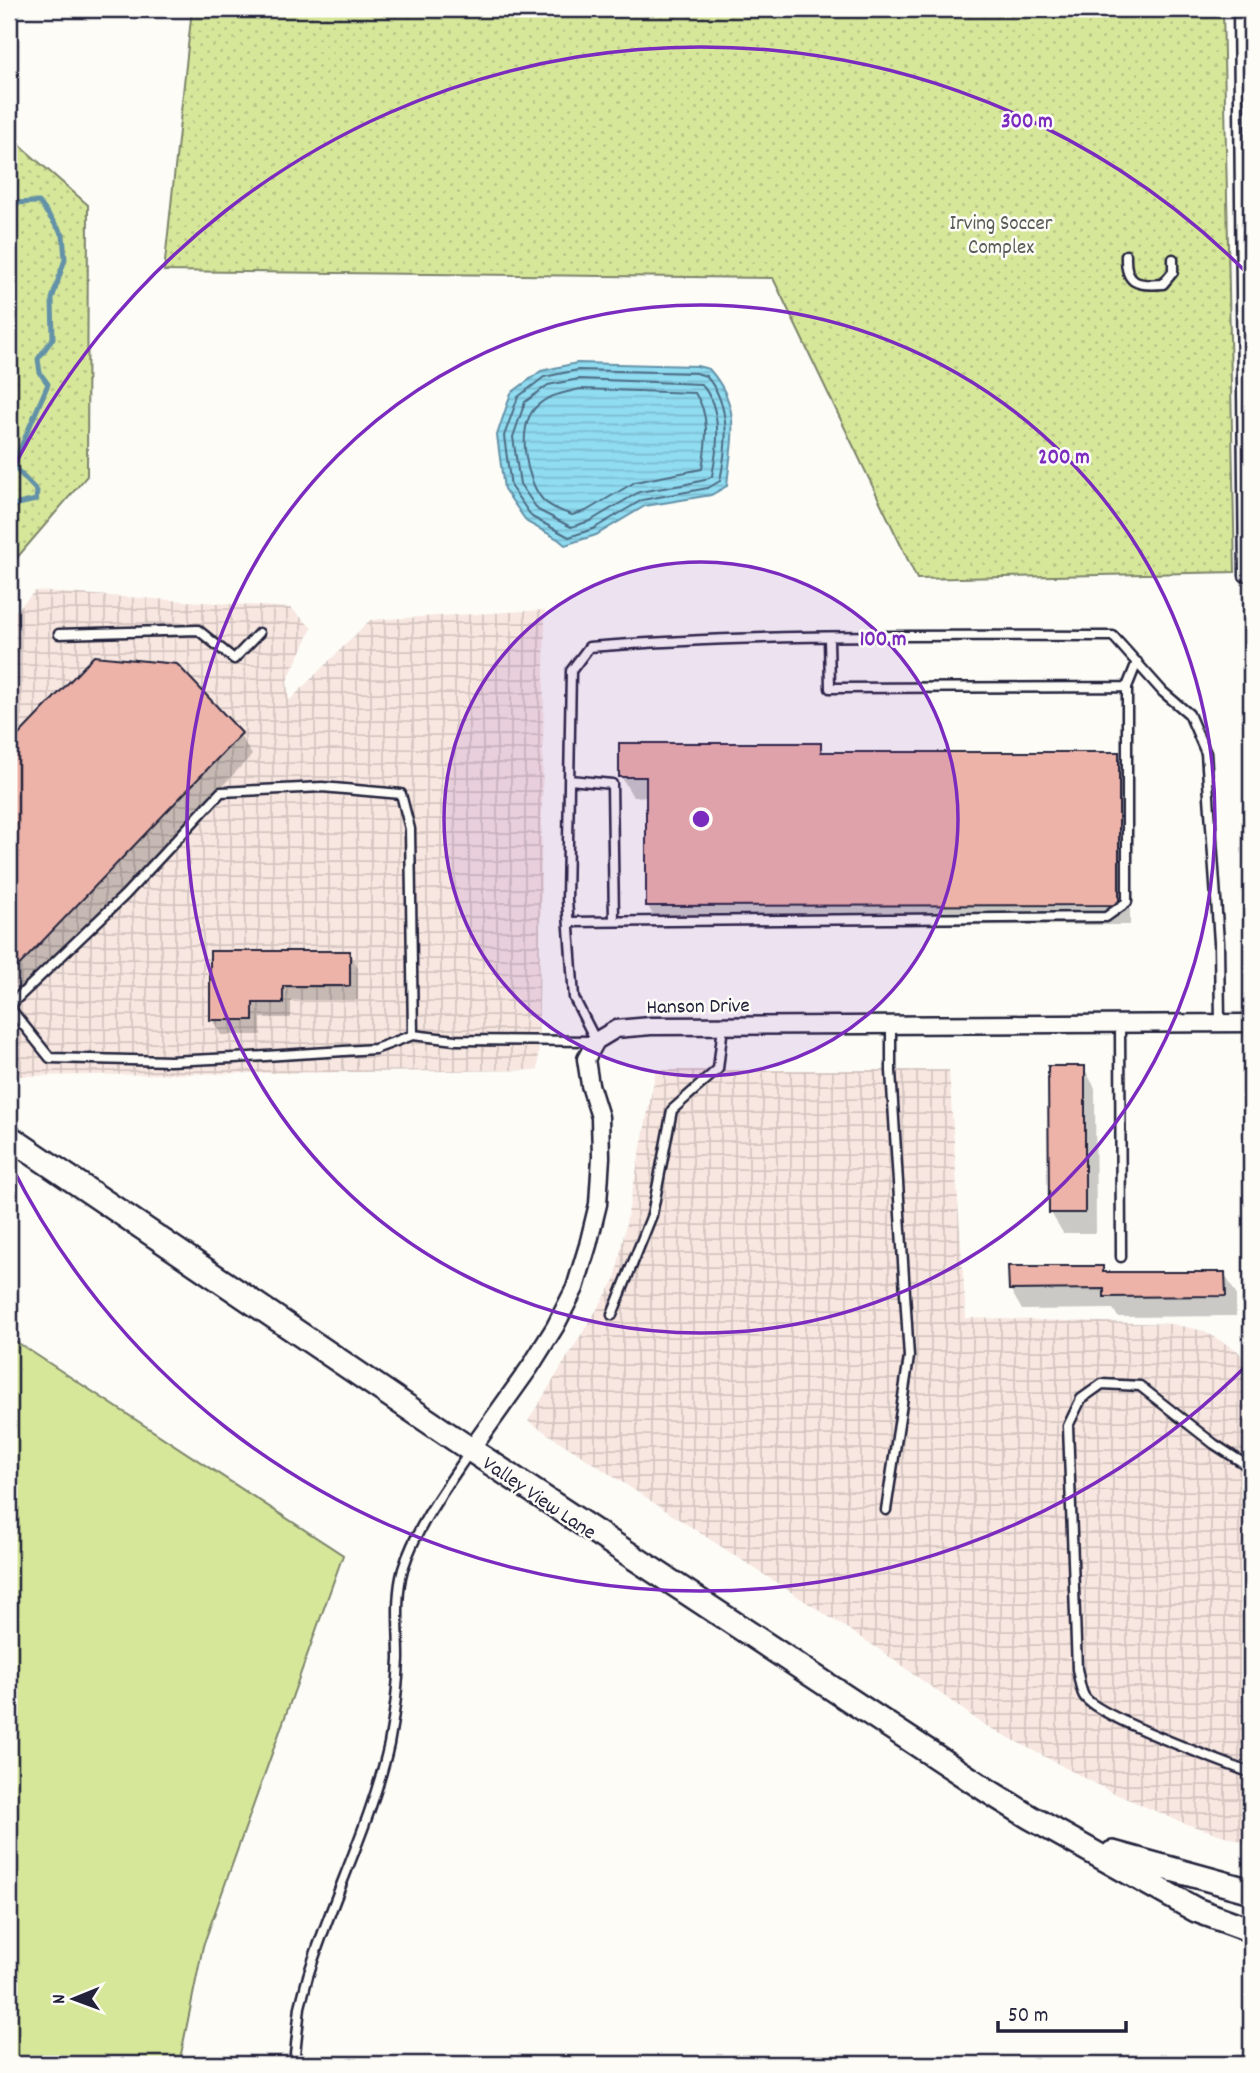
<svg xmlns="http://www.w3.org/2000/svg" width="1260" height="2073" font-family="Dekko,sans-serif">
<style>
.industrial{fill:url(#industrial-grid)}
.grass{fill:#d7e79a;stroke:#7c846a;stroke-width:2}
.park{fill:url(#park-dots);stroke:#7c846a;stroke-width:2}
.water{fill:url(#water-rules);stroke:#6492a8;stroke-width:2}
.shadow{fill:#0003}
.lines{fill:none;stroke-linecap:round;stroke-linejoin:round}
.shore{stroke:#4e6c84;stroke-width:2}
.stream{stroke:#6492a8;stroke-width:5}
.building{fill:#edb3a9;stroke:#22223b;stroke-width:2}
.lane-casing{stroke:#22223b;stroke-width:13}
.street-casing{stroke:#22223b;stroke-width:21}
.secondary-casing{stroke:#22223b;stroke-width:28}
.lane{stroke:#fdfcf7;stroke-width:8}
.street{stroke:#fdfcf7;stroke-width:16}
.secondary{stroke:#fdfcf7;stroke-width:23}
.ring{fill:none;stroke:#7b2cbf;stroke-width:3.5}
.labels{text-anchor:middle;stroke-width:5;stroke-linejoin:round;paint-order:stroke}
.park-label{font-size:21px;fill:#585d58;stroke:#fdfcf7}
.street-label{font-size:21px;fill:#22223b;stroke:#fdfcf7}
.centre{fill:#7b2cbf;stroke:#fdfcf7;stroke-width:3.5}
.ring-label{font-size:21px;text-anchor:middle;font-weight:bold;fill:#7b2cbf;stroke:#fdfcf7;stroke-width:5;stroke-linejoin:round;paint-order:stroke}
</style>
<defs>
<pattern id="industrial-grid" width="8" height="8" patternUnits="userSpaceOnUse" patternTransform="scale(1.75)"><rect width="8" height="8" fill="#f8e6e0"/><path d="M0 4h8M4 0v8" fill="none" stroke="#d4c5c1"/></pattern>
<pattern id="park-dots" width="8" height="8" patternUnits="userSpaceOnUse" patternTransform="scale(1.75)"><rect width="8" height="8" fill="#d7e79a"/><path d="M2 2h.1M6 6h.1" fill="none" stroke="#b8c686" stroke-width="1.8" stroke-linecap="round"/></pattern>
<pattern id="water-rules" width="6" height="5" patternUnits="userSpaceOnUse" patternTransform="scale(1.75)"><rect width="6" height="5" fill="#90dcf1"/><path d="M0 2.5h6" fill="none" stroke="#7cbcd0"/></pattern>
</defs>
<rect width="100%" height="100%" fill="#fdfcf7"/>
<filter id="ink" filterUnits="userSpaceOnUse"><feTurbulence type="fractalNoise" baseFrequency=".0143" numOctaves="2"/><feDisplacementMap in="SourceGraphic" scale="14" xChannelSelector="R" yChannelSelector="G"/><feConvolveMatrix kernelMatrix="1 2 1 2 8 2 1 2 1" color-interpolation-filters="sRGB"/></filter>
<g filter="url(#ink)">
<path class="industrial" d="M35,591L291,608L312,628L287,681L289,701L370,620L545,610L538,1070L9,1076V618Z
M656,1070H949L966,1318L1172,1324L1204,1331L1238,1351L1251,1368V1844L1186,1824L1111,1792L983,1724L877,1648L528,1421L615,1280Z"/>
<path class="grass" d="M9,1337L343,1555L203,1946L179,2064H9Z"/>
<path class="park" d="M192,9H1223L1235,572L917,579L773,278L164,271Z
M9,136L88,205L87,476L9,567Z"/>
<path class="water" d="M577,363L697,366L709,369C743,407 731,440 727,486L711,495L645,506L596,535L565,545L558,539L527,522L504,489L497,435L511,393L541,371Z"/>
<path class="shadow" d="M94,658L240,735L252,755L24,993L9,978V747Z
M820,745L825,754L1118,753L1130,774V925L659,926L648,906L647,797H633L621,776Z
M349,952L358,968V1000H291V1018H261V1035H221L212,1019Z
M1084,1068L1095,1088L1096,1233H1063L1051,1213Z
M1102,1267L1106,1274L1224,1273L1236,1294V1316L1118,1317L1113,1309L1022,1310L1010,1289Z"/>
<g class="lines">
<path class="shore" d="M578,370L696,373L706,376C732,405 727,446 720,481L708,488L642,500L593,529L569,537L532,517L511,487L504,436L518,397L544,377Z
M579,379L701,384C723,408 718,446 712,476L705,480L682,485L639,492L590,521L571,527L538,510L520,484L513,437L525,402L548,385Z
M580,389L695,393C711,416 706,443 702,469L635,482L586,511L572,515C563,512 550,507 543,500C526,481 516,428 535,408C547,395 564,393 580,389Z"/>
<path class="stream" d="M9,23L14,22L19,11L18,9
M9,203L39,202L63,235L65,259L52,299L53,338L38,359L40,373L48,384L17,456L15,468L37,491L36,500L9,506"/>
</g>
<path class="building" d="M94,656L177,664L242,733L11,974L9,971V745Z
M619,743H821V752H1119V905L646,906V777H619Z
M210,951H350V986H283V1003H253V1020H210Z
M1048,1066H1085V1213H1049Z
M1008,1266H1103V1272H1225L1226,1296L1104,1297V1289L1009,1290Z"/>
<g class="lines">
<g class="lane-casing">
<path id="lane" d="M1238,9L1244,576H1251
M1126,255C1125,284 1137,286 1163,284L1173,272V259
M59,634L198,630L234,659L259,633
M829,638L830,688L1127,687
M570,780L612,784L614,921
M569,922L1106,917L1127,902V687L1137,662
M9,1006L125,895L221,792L322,787L401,794L410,829L413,1035L375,1049L234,1058L170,1061L50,1058L9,1007
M1120,1025L1121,1257
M413,1035L455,1040L596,1041L574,998L567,900L571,671L589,647C761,633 940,636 1113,636L1163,692L1189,714L1206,753L1219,942L1220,1024
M612,1315L652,1215L672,1110L718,1069L723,1026
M1251,1468L1214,1444L1140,1386L1102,1384L1081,1399L1068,1426L1077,1669C1079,1677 1080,1689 1084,1696C1095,1716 1223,1762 1251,1773
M886,1510L909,1357L891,1071V1025
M294,2064L300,2007L308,1976C332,1898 371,1824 389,1744C394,1717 398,1687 399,1659C399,1629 395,1597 403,1569C416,1527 445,1489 469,1453"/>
</g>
<g class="street-casing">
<path id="street" d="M471,1450L530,1367L555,1327L575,1288L588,1245L598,1204L601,1157L600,1117L590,1085L586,1059L596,1041L616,1029L651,1026L1251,1023"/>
</g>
<g class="secondary-casing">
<path id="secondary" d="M9,1137L471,1450L988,1791L1030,1817L1196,1910L1251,1930
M1113,1853L1251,1891"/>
</g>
<use href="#lane" class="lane"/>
<use href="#street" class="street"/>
<use href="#secondary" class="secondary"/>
</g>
</g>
<circle cx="701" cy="819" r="257" fill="#7b2cbf" fill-opacity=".12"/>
<g class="ring">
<circle cx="701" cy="819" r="257"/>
<circle cx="701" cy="819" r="514"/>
<path d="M1247 1365A772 772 0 0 1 10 1163M10 475A772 772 0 0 1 1247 273"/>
</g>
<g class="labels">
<g class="park-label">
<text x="1001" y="229">Irving Soccer<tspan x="1001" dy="24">Complex</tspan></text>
</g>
<g class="street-label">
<text transform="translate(698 1005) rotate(-1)" y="7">Hanson Drive</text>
<text transform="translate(540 1497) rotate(34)" y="7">Valley View Lane</text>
</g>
</g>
<circle cx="701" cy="819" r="10" class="centre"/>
<g class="ring-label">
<text x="1027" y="127">300 m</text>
<text x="1064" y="463">200 m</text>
<text x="883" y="645">100 m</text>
</g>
<rect width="1260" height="2073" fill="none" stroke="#fdfcf7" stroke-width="35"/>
<rect x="18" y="18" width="1225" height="2038" fill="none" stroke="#22223b" stroke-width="2.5" filter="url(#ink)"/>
<g transform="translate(74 1999) rotate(269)" stroke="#fdfcf7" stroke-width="5" paint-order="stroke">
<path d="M0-5L12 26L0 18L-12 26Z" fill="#22223b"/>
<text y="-10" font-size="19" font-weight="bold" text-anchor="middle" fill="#22223b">N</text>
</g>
<path d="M998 2021v10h128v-10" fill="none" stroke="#22223b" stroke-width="3.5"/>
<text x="1008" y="2021" font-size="21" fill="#22223b" stroke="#fdfcf7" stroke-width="5" paint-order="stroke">50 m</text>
</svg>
